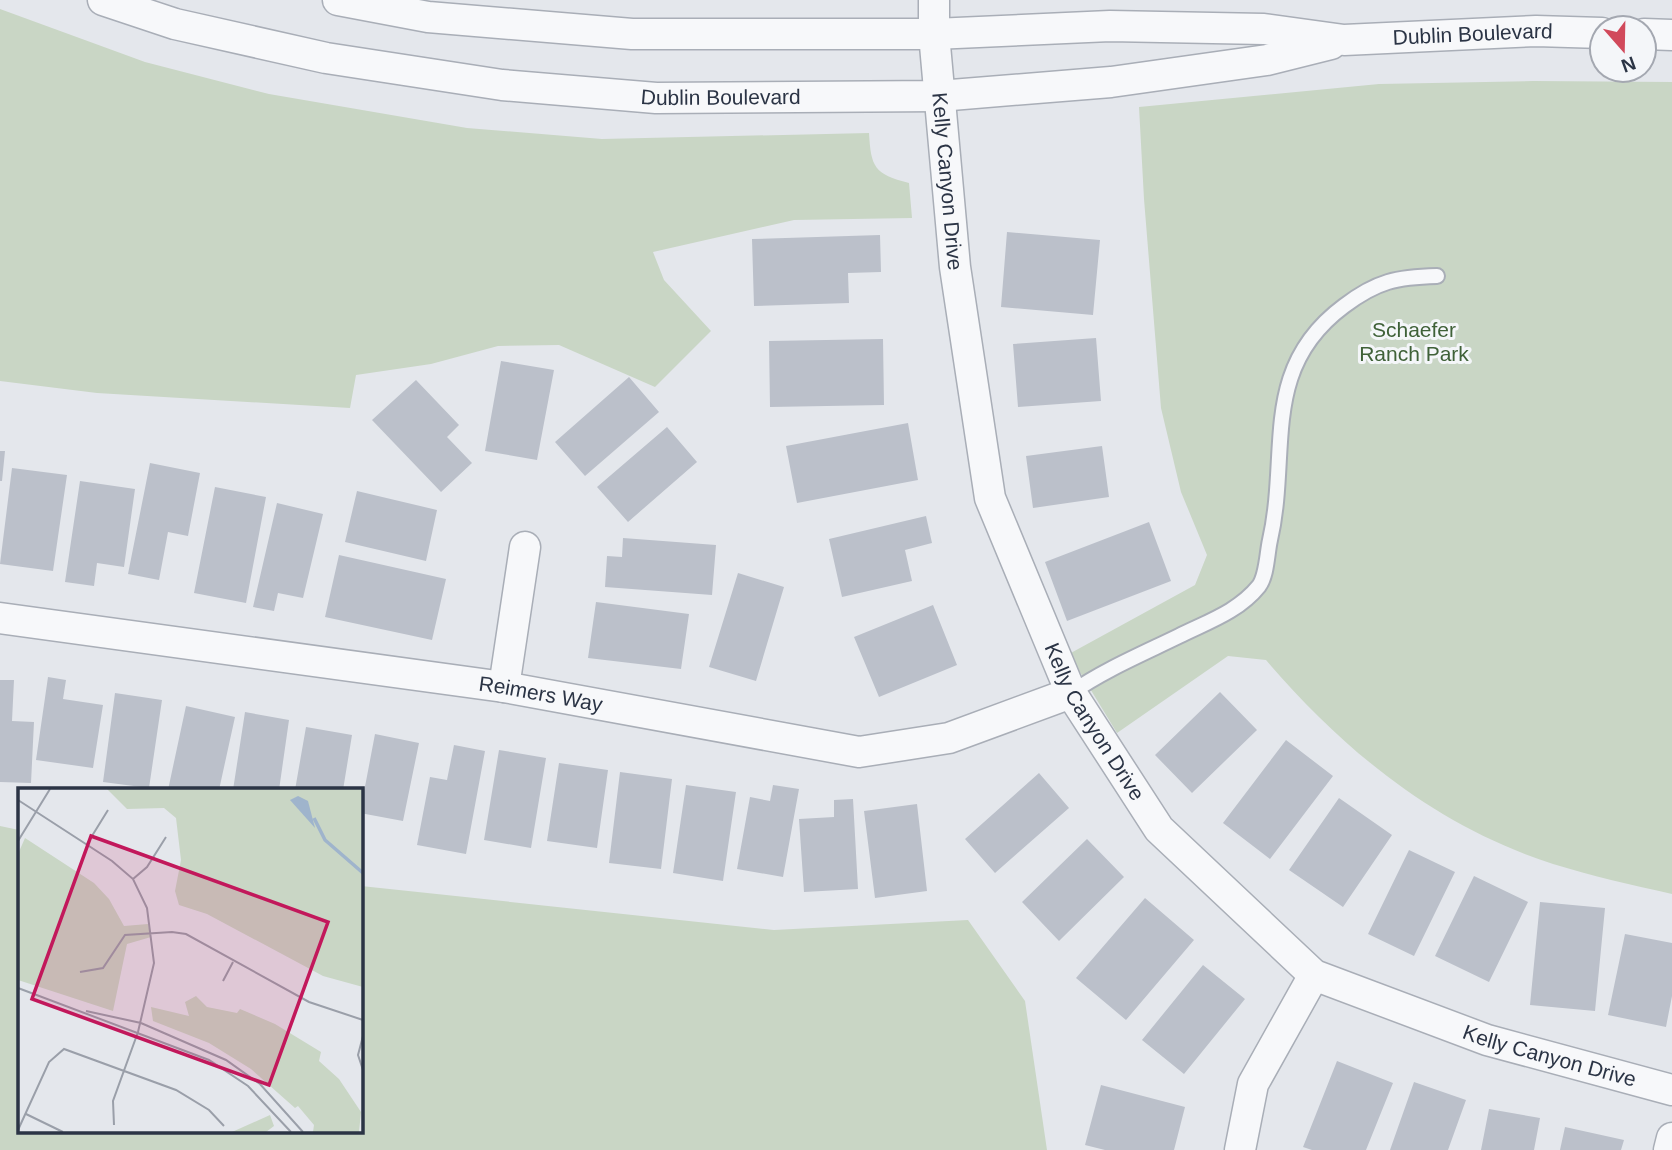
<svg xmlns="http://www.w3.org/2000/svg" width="1672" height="1150" font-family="Helvetica,sans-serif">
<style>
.green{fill:#c9d6c5}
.building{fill:#bbc0ca}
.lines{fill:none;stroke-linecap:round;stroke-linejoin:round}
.service-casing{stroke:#a9aeb7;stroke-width:18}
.minor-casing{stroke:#a9aeb7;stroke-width:33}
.service{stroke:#f7f8fa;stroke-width:14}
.minor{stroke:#f7f8fa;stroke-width:30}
.labels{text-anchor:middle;stroke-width:6;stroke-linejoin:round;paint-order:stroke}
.street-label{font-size:21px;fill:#2b3445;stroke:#f4f6f9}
.park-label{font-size:21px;fill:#3f6138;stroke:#f4f6f9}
.inset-river{fill:none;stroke:#9fb4cc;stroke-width:3.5}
.inset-road{fill:none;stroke:#9a9fa9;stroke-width:2}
.view{fill:#c2185b;fill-opacity:0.15;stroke:#c2185b;stroke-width:3.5}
.inset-edge{fill:none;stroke:#2b3445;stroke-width:3.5}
</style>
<rect width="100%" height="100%" fill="#e4e7ec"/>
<path class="green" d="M0,9L145,62L269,94L467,128L602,139L869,133C871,167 874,174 909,183L912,218L794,220L653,252L664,280L711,331L655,387L559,345L498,346L431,364L356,375L350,408L97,393L0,381Z
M1533,81L1672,82V894C1632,885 1592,876 1553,864C1436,826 1345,752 1266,660L1228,656L1117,733L1069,654L1195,585L1207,555L1181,492L1161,408L1144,199L1139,107L1379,84Z
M0,826L19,830V1131H360L361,886L774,930L968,920L1025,1001L1047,1150H0Z"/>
<path class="building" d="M1007,232L1100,240L1093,315L1001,307Z
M880,235L881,272L848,273L849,303L754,306L752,239Z
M1096,338L1101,401L1018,407L1013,344Z
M883,339L884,405L770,407L769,341Z
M501,361L554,370L537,460L485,451Z
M629,377L659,412L585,476L555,442Z
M416,380L459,425L447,437L472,463L441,492L372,420Z
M908,423L918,480L797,503L786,446Z
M667,427L697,462L628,522L597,487Z
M1102,446L1109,497L1033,508L1026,456Z
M0,451H5L2,481H0Z
M150,463L200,473L188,536L168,532L159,580L128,574Z
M12,468L67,475L53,571L0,564Z
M80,481L135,489L124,567L97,563L94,586L65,582Z
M215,487L266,497L246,603L194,593Z
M357,491L437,510L426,561L345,542Z
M277,503L323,514L303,598L278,593L274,611L253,607Z
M926,516L932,543L905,550L912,581L842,597L829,539Z
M1149,522L1171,581L1067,621L1045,562Z
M623,538L716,545L712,595L605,587L607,556L622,557Z
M339,555L446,579L432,640L325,617Z
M738,573L784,587L756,681L709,667Z
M596,602L689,614L681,669L588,658Z
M933,605L957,665L879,697L854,637Z
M48,677L66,680L63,699L103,705L93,768L36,760Z
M0,680H14L12,721L34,722L31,783L0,782Z
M1220,692L1257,730L1192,793L1155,755Z
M115,693L162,700L149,788L103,782Z
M186,706L235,717L219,790H168Z
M245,712L289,720L279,790H233Z
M306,727L352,735L343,790H295Z
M375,734L419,743L403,821L360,813Z
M1286,740L1333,776L1270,859L1223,823Z
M454,745L485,751L466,854L417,845L430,777L447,780Z
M499,750L546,758L531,848L484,840Z
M559,763L608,770L597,848L547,841Z
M620,772L672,779L661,869L609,863Z
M1039,773L1069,808L995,873L965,839Z
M686,785L736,792L723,881L673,873Z
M773,785L799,789L783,877L737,869L750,797L770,801Z
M1339,798L1392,835L1343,907L1289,870Z
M853,799L858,889L804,892L799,819L834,817V800Z
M917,804L927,891L875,898L864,811Z
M1087,839L1124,877L1059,941L1022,902Z
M1409,850L1455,872L1414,956L1368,934Z
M1474,876L1528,902L1489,982L1435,956Z
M1145,898L1194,940L1126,1020L1076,978Z
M1540,902L1605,908L1595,1011L1530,1005Z
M1625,934L1672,943V996L1666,1027L1608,1015Z
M1203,965L1245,999L1184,1074L1142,1040Z
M1337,1061L1393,1083L1366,1150H1312L1303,1147Z
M1414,1082L1466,1100L1448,1150H1390Z
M1101,1085L1185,1107L1174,1150H1105L1085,1145Z
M1489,1109L1540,1118L1534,1150H1481Z
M1565,1127L1624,1140L1621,1150H1560Z"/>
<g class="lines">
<g class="service-casing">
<path id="service" d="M1071,693C1104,670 1142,654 1179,636C1207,622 1238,612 1259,586C1267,575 1267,553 1270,540C1290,452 1259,369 1344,306C1377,281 1397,277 1437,276"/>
</g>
<g class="minor-casing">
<g id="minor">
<path id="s1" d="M103,0L175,24L326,58L502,85L656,98L939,96L1111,82L1267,60L1331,44"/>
<path id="s2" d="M338,0L428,17L632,34H934L1110,26L1264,29L1344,40L1536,31L1602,33"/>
<path id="s3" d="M934,0V34L955,267L990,498L1071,693L1159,829L1314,975L1487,1040L1672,1090"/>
<path d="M1644,34L1672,35"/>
<path id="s4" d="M0,618L504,687L859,752L949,738L1071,693"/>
<path d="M504,687L525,547"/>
<path d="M1240,1150L1253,1084L1314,975"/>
<path d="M1669,1150L1672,1138"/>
</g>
</g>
<use href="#service" class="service"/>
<use href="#minor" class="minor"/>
</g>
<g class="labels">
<g class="street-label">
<text dy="7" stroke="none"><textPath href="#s2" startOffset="1138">Dublin Boulevard</textPath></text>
<text dy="7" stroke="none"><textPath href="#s1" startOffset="628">Dublin Boulevard</textPath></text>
<text dy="7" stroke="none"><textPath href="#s3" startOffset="182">Kelly Canyon Drive</textPath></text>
<text dy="7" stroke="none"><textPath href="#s4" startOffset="546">Reimers Way</textPath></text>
<text dy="7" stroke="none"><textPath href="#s3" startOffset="749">Kelly Canyon Drive</textPath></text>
<text dy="7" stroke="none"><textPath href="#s3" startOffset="1337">Kelly Canyon Drive</textPath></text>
</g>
<g class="park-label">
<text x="1414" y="337">Schaefer<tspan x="1414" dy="24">Ranch Park</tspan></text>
</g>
</g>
<g transform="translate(18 788)">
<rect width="345" height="345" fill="#e4e7ec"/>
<path d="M89,1H345V199L305,188L189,126L161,117L157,103L163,72L158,30L146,20L109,21ZM7,50L76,95L91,111L106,138L130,136L133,149L109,156L95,223L0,192V66ZM178,208L189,219L219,225L222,221L257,236L303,264L301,273L321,291L343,324L341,344H295L296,337L280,318L277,320L233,281L191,255L135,233L133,219L171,228L167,214ZM252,327L256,338L248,344H214Z" fill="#c9d6c5"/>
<path d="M280,8L290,13L297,40L272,12Z" fill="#9fb4cc"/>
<path class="inset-river" d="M296,30L307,52L345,85"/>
<path class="inset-road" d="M0,12L94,73L115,91L129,120L136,175L120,244L95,313L96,337M0,53L32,1M69,56L90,22M115,91L129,79L148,49M62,184L85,180L107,147L154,144L168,146L291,214L345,232M205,193L215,174M0,200L191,272L230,298L273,344M68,223L123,235L208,272L242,296L285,344M345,248L340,267L345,282M8,326L45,344M0,342L31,274L46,261L158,302L191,322L206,338"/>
<path class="view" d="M73,48L310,134L251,297L14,211Z"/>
<rect width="345" height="345" class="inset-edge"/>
</g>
<g transform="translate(1623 49) rotate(160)"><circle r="33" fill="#f4f6f9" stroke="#a4a8b1" stroke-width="2"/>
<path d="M0-5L12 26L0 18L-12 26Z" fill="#d1495b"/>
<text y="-10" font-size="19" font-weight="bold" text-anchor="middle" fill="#2b3445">N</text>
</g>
</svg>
